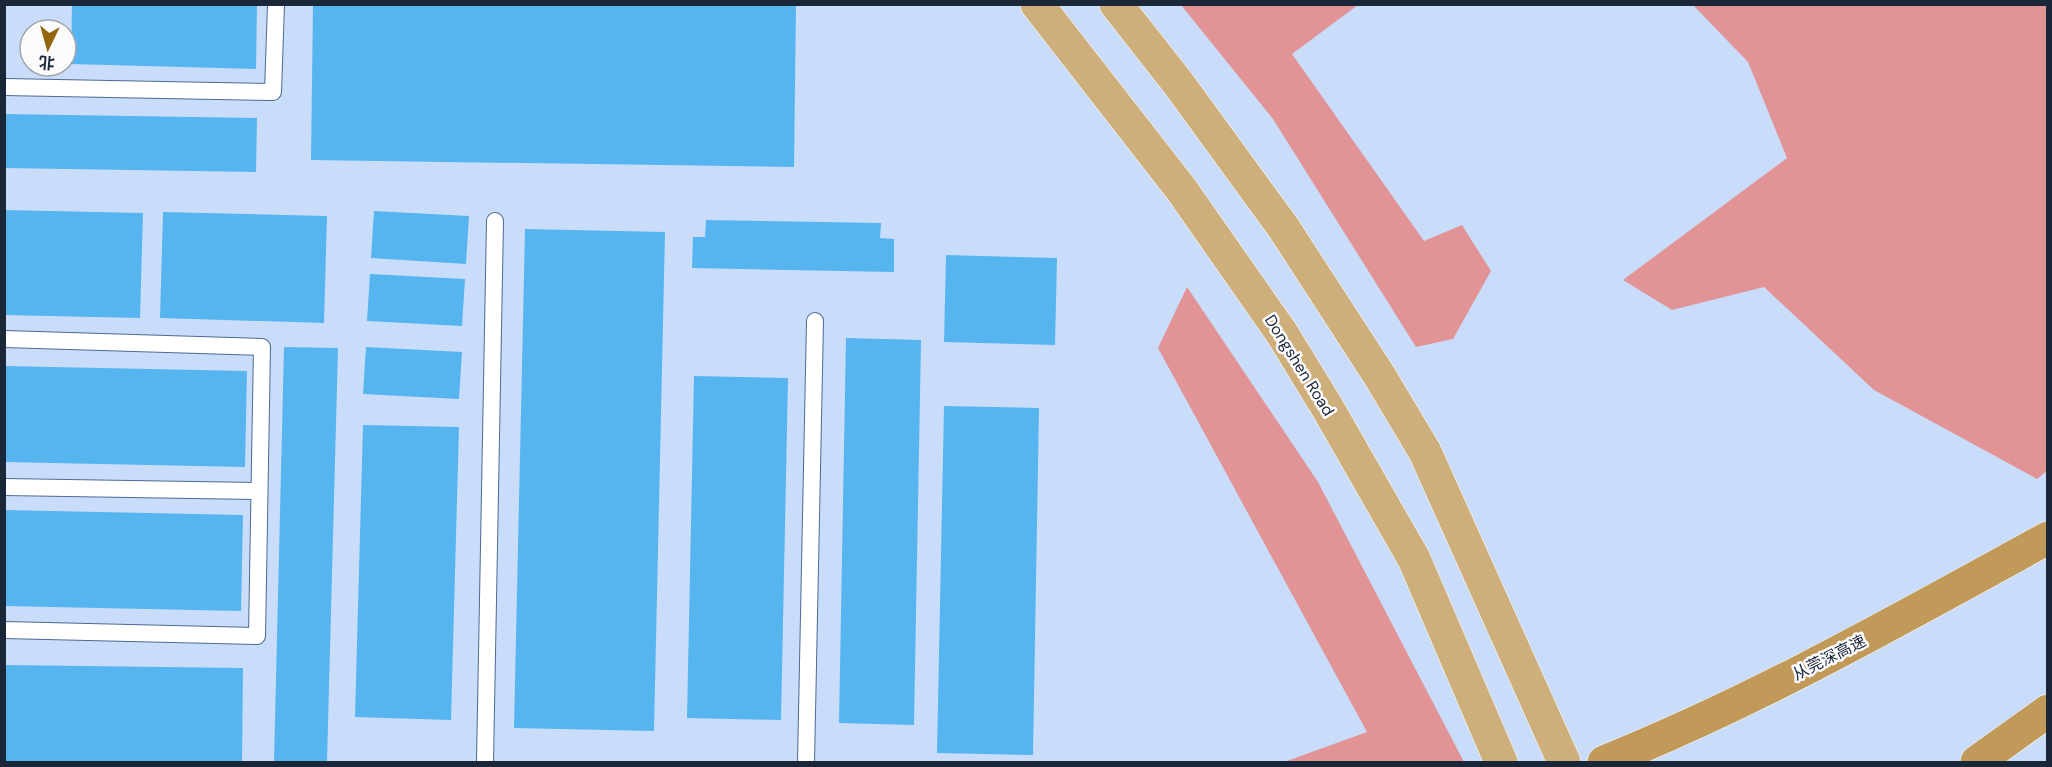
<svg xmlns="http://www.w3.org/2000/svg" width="2052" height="767" font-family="'DM Sans','Noto Sans SC',sans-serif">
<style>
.green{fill:#e19395}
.building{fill:#56b5ef}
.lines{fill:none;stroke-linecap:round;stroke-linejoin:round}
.service-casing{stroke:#4d6a94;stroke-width:18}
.trunk-casing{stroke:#fff;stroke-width:34}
.motorway-casing{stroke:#fff;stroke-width:34}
.service{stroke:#fff;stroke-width:16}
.trunk{stroke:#ceae7a;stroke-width:33}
.motorway{stroke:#c19959;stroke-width:33}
.labels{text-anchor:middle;stroke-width:5;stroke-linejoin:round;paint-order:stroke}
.street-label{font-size:16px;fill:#1a2739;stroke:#fcfcfc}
</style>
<rect width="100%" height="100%" fill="#c9ddfa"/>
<path class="green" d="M1181,5H1358L1292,54L1424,241L1462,225L1491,271L1453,339L1416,347L1273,119Z
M1693,5H2047V471L2037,479L1874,390L1764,287L1672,310L1623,280L1787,158L1748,62Z
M1187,287L1318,482L1464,762H1284L1367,732L1158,348Z"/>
<path class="building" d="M72,4H257L256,69L71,64Z
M313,4H796L794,167L311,160Z
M4,114L257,118L256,172L4,168Z
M4,210L143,213L140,318L4,315Z
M374,211L469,216L466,264L371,258Z
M163,212L327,216L324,323L160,318Z
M706,220L881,223L880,238L894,239V272L692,268L693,237H705Z
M525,229L665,232L654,731L514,728Z
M946,255L1057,258L1055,345L944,342Z
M370,274L465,279L462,326L367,321Z
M846,338L921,340L914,725L839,723Z
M284,347L338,348L327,762H274Z
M366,347L462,352L459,399L363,394Z
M4,366L247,371L245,467L4,462Z
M694,376L788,378L781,720L687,718Z
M944,406L1039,408L1033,755L937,753Z
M363,425L459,427L451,720L355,717Z
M4,510L243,515L241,611L4,606Z
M4,665L243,668L242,762H4Z"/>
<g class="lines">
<g class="service-casing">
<path id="service" d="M4,87L273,92L276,4
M4,339L262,347L257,636L4,630
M4,487L259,491
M485,762L495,221
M806,762L815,321"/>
</g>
<g class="trunk-casing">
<path id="trunk" d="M1037,4L1181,189L1281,332L1327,407L1414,559L1501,762
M1116,4L1178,83L1283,227L1379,375L1425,452L1564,762"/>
</g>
<g class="motorway-casing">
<path id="motorway" d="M1604,762C1758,700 1902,618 2048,538
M1977,762L2048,711"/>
</g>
<use href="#service" class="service"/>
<use href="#trunk" class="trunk"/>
<use href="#motorway" class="motorway"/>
</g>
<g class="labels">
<g class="street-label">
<text transform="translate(1300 365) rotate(58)" y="6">Dongshen Road</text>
<text transform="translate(1829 657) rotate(-27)" y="6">从莞深高速</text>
</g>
</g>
<rect width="2052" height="767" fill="none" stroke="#1a2739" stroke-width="12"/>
<g transform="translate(48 48) rotate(185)"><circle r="28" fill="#fcfcfc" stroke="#a2a7ae" stroke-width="1.5"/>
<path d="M0-4.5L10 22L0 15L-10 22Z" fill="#91660f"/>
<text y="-9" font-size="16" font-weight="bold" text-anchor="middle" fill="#1a2739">北</text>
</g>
</svg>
